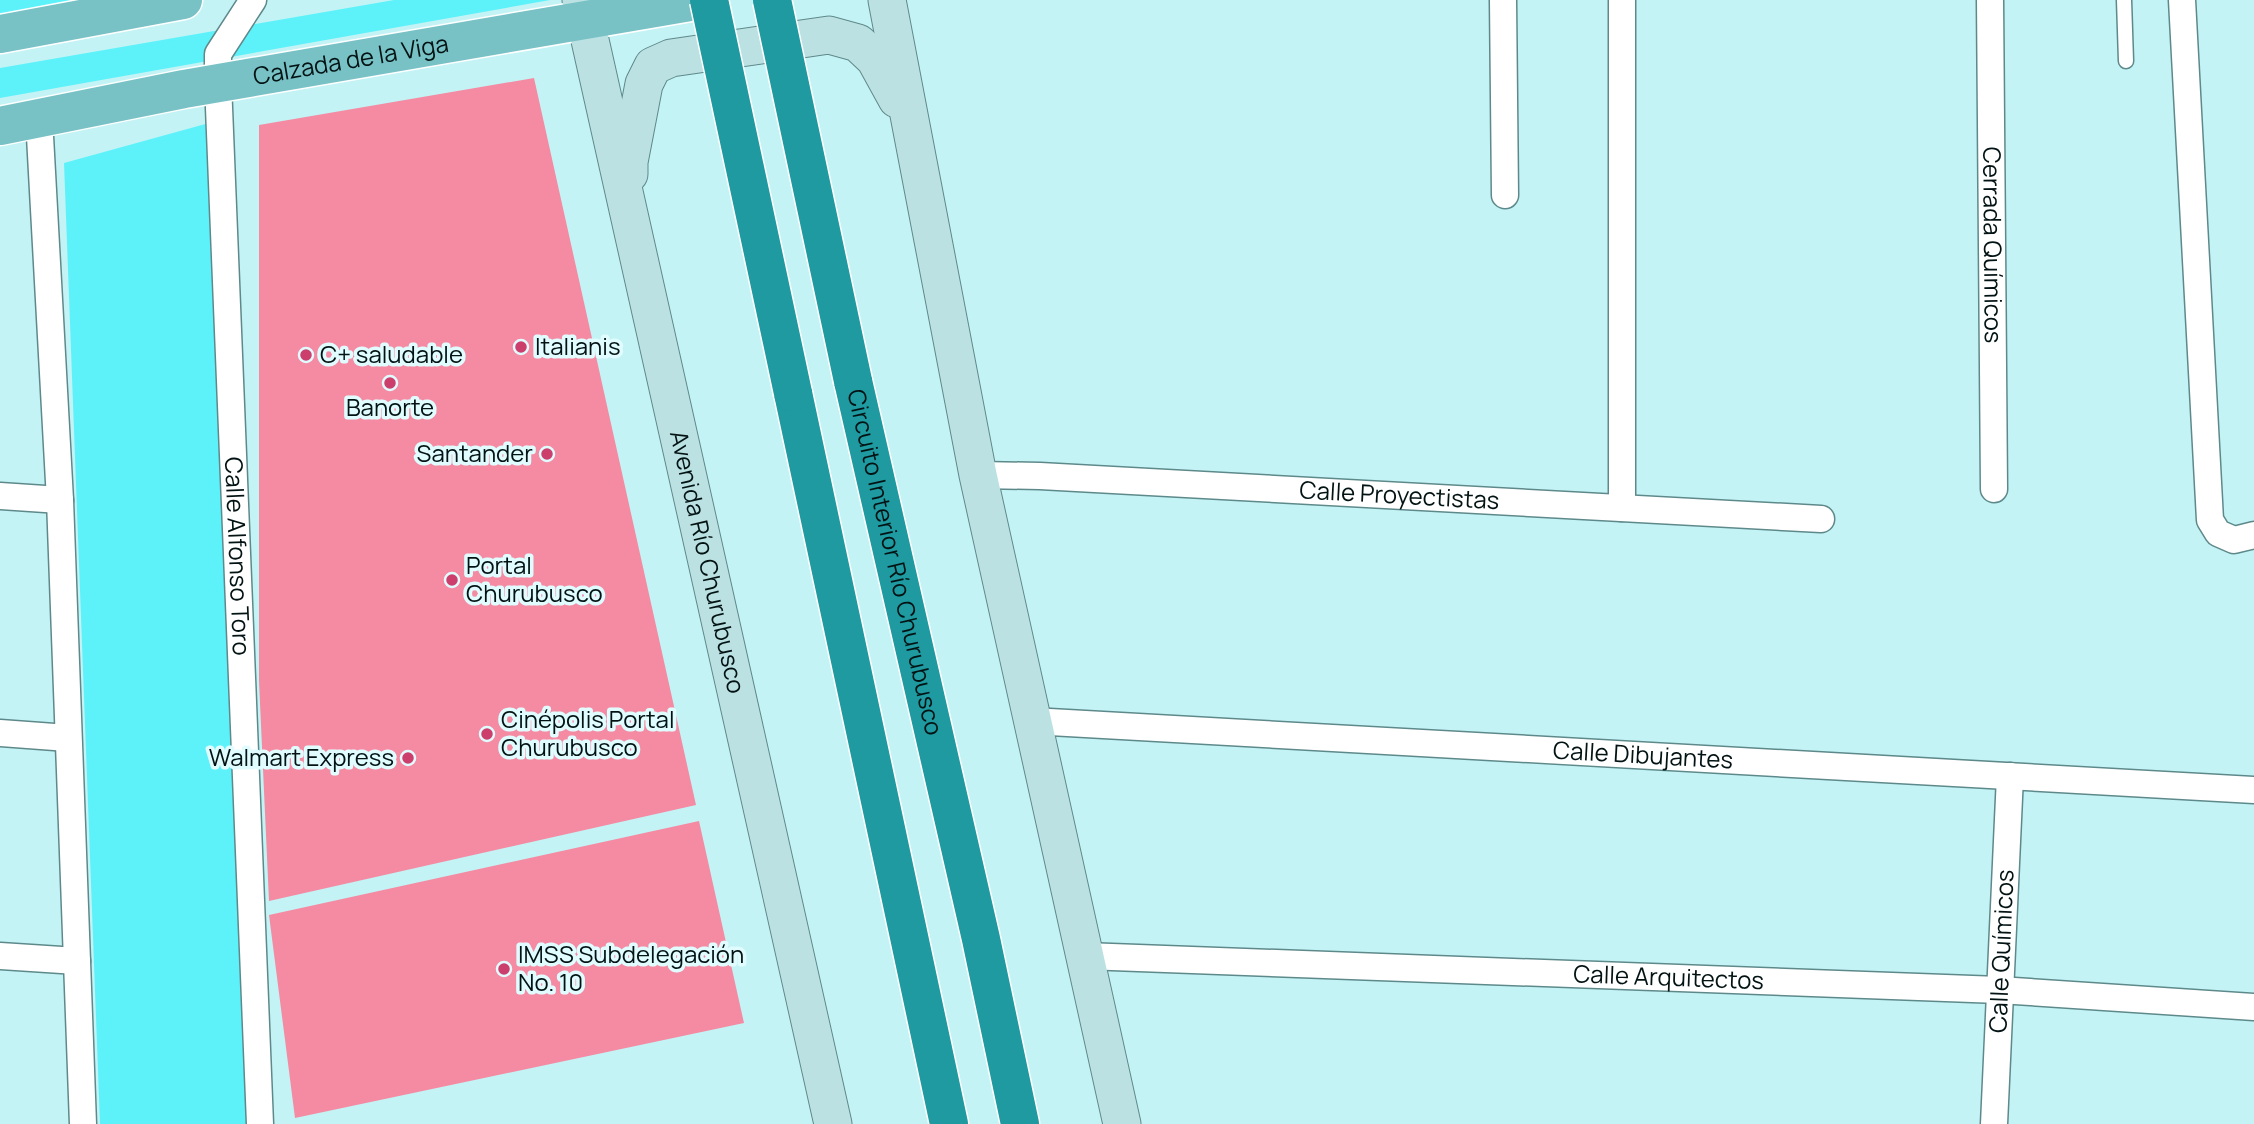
<svg xmlns="http://www.w3.org/2000/svg" width="2254" height="1124" font-family="Manrope,sans-serif">
<style>
.green{fill:#5df2fa}
.building{fill:#f48ba3}
.lines{fill:none;stroke-linecap:round;stroke-linejoin:round}
.lane-casing{stroke:#5e898b;stroke-width:17}
.street-casing{stroke:#5e898b;stroke-width:29}
.secondary-casing{stroke:#5e898b;stroke-width:39}
.primary-casing{stroke:#fff;stroke-width:41}
.highway-casing{stroke:#fff;stroke-width:41}
.lane{stroke:#fff;stroke-width:14}
.street{stroke:#fff;stroke-width:26}
.secondary{stroke:#bce1e2;stroke-width:37}
.primary{stroke:#78c2c6;stroke-width:38}
.highway{stroke:#1e9aa0;stroke-width:38}
.highway-bridge-casing{stroke:#fff;stroke-width:41;stroke-linecap:butt}
.highway-bridge{stroke:#1e9aa0;stroke-width:38}
.poi-dot{fill:#cc3e6b;stroke:#e1fcfe;stroke-width:2.5}
.labels{text-anchor:middle;stroke-width:7;stroke-linejoin:round;paint-order:stroke}
.street-label{font-size:24px;fill:#031314;stroke:#e1fcfe}
.poi-label{font-size:24px;fill:#031314;stroke:#e1fcfe;text-anchor:start}
</style>
<rect width="100%" height="100%" fill="#c4f3f5"/>
<path class="green" d="M0,0H80L0,14Z
M394,0H550L0,98V68Z
M209,123L249,1124H100L64,163Z"/>
<path class="building" d="M534,78L696,805L269,901L259,681V125Z
M699,821L744,1023L295,1118L269,915Z"/>
<g class="lines">
<g class="lane-casing">
<path id="lane" d="M2124,0L2126,61"/>
</g>
<g class="street-casing">
<g id="street">
<path id="s1" d="M253,0L218,54V83L260,1124"/>
<path d="M1503,0L1505,195"/>
<path id="s2" d="M1990,0L1994,489"/>
<path d="M2182,0L2210,520L2218,533L2234,540L2254,535"/>
<path d="M39,118L60,500L83,1124"/>
<path id="s3" d="M978,475L1040,476L1821,519"/>
<path d="M0,496L60,500"/>
<path d="M1622,508V0"/>
<path id="s4" d="M1032,721L2254,790"/>
<path d="M0,733L68,738"/>
<path d="M0,956L77,961"/>
<path id="s5" d="M1085,956L1999,990L2254,1007"/>
<path id="s6" d="M1994,1124L2010,776"/>
</g>
</g>
<g class="secondary-casing">
<g id="secondary">
<path id="s7" d="M581,0L833,1124"/>
<path d="M887,0L978,475L1122,1124"/>
<path d="M629,174V162L644,84L653,66L671,58L829,35L858,43L875,59L897,99"/>
</g>
</g>
<g class="primary-casing">
<g id="primary">
<path d="M0,34L183,0"/>
<path id="s8" d="M0,126L184,89L702,0"/>
</g>
</g>
<g class="highway-casing">
<g id="highway">
<path id="s9" d="M853,381L981,939L1020,1124"/>
<path d="M793,393L949,1124"/>
</g>
</g>
<use href="#lane" class="lane"/>
<use href="#street" class="street"/>
<use href="#secondary" class="secondary"/>
<use href="#primary" class="primary"/>
<use href="#highway" class="highway"/>
<g class="highway-bridge-casing">
<path id="highway-bridge" d="M709,0L793,393
M772,0L853,381"/>
</g>
<use href="#highway-bridge" class="highway-bridge"/>
</g>
<g class="poi-dot">
<circle cx="521" cy="347" r="7"/>
<circle cx="306" cy="355" r="7"/>
<circle cx="390" cy="383" r="7"/>
<circle cx="547" cy="454" r="7"/>
<circle cx="452" cy="580" r="7"/>
<circle cx="487" cy="734" r="7"/>
<circle cx="408" cy="758" r="7"/>
<circle cx="504" cy="969" r="7"/>
</g>
<g class="labels">
<g class="street-label">
<text dy="8" stroke="none"><textPath href="#s8" startOffset="357">Calzada de la Viga</textPath></text>
<text dy="8" stroke="none"><textPath href="#s2" startOffset="245">Cerrada Químicos</textPath></text>
<text dy="8" stroke="none"><textPath href="#s3" startOffset="422">Calle Proyectistas</textPath></text>
<text dy="8" stroke="none"><textPath href="#s1" startOffset="567">Calle Alfonso Toro</textPath></text>
<text dy="8" stroke="none"><textPath href="#s7" startOffset="576">Avenida Río Churubusco</textPath></text>
<text dy="8" stroke="none"><textPath href="#s9" startOffset="186">Circuito Interior Río Churubusco</textPath></text>
<text dy="8" stroke="none"><textPath href="#s4" startOffset="612">Calle Dibujantes</textPath></text>
<text dy="8" stroke="none"><textPath href="#s6" startOffset="173">Calle Químicos</textPath></text>
<text dy="8" stroke="none"><textPath href="#s5" startOffset="584">Calle Arquitectos</textPath></text>
</g>
<g class="poi-label">
<text x="535" y="355">Italianis</text>
<text x="320" y="363">C+ saludable</text>
<text x="390" y="416" text-anchor="middle">Banorte</text>
<text x="533" y="462" text-anchor="end">Santander</text>
<text x="466" y="574">Portal<tspan x="466" dy="28">Churubusco</tspan></text>
<text x="501" y="728">Cinépolis Portal<tspan x="501" dy="28">Churubusco</tspan></text>
<text x="394" y="766" text-anchor="end">Walmart Express</text>
<text x="518" y="963">IMSS Subdelegación<tspan x="518" dy="28">No. 10</tspan></text>
</g>
</g>
</svg>
